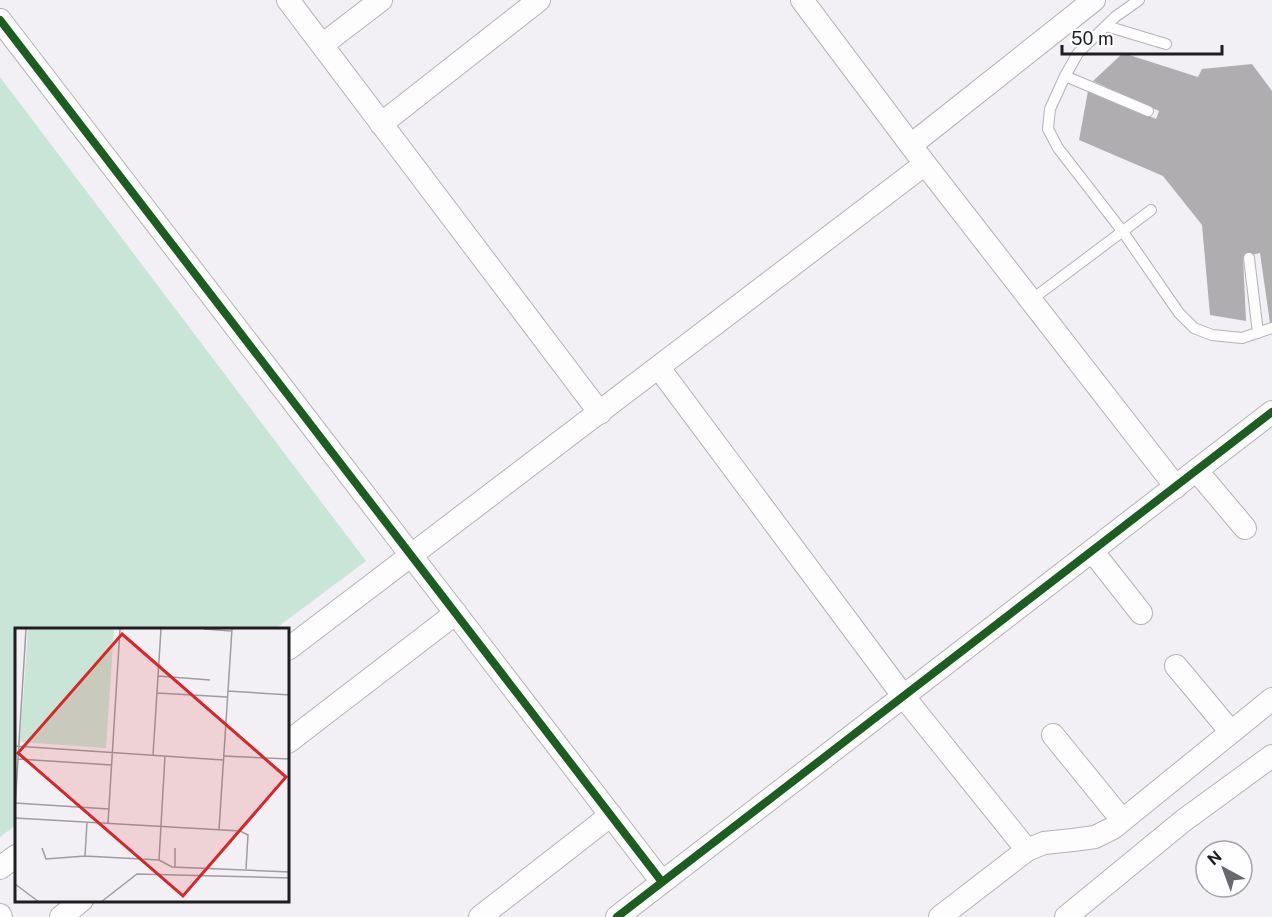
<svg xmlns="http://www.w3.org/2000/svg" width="1272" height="917" font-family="'Public Sans',sans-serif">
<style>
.green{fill:#c8e5d7}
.building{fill:#b0adb0}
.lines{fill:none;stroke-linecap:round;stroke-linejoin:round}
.lane-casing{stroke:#b4b2b6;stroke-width:12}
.street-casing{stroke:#b4b2b6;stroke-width:24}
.lane{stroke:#fdfdfe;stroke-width:10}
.street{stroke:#fdfdfe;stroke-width:22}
.cycleway-casing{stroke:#fefdff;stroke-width:11}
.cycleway{stroke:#1b5e20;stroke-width:8}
.inset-road{fill:none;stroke:#9e9ca0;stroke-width:1.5}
.view{fill:#d62828;fill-opacity:0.15;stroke:#d62828;stroke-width:3}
.inset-edge{fill:none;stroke:#1f1d20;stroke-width:3}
</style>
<rect width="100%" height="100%" fill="#f3f0f5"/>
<path class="green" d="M0,77L366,561L275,629H16V825L0,837Z"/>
<path class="building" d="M1123,53L1198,77L1202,69L1252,64L1272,91V322L1270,323L1260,253L1243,257L1246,321L1210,315L1202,225L1163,176L1079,140L1088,91L1156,119L1159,111L1093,81Z"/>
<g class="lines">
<g class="lane-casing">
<path id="lane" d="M1139,0L1115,17L1078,53L1065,76L1050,109L1048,129L1058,148L1123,232L1179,313L1194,328L1212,335L1242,338L1272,328
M1106,26L1166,44
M1065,76L1148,111
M1249,258L1258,333
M1031,300L1151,210"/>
</g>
<g class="street-casing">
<path id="street" d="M288,0L600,413
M802,0L925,164L1176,487
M0,20L662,882
M322,45L381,0
M381,124L539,0
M911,145L1094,0
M659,368L904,697L1027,850L940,917
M1197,471L1245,528
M1093,552L1141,613
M288,649L925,164
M1176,666L1231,732
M1053,735L1122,820
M288,742L456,613
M1027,850L1044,843L1073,840L1095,837L1113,828L1272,699
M0,868L16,856
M0,915L1,917
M61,917L82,900
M480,917L611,815
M617,917L1272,412
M1066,917L1183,821L1272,756"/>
</g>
<use href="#lane" class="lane"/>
<use href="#street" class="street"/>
<g class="cycleway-casing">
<path id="cycleway" d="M0,20L662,882
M617,917L1272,412"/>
</g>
<use href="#cycleway" class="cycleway"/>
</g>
<g transform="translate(15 628)">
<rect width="274" height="274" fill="#f3f0f5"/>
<path d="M13,1H99L91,120L5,114Z" fill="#c8e5d7"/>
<path class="inset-road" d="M189,1L216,3M143,48L195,52M213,63L275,67M142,65L212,69M0,118L208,132M138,127L146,1M208,128L275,131M3,131L97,137M0,175L94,181M0,180L11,1M0,190L225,203L233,207L231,241M72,194L70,228L144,232L150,128M93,195L105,1M204,202L217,1M27,220L31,231L70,228M144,232L157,239L275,244M160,239V220M0,256L24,274M86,274L122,246L275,250"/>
<path class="view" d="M107,6L271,149L168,268L3,125Z"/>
<rect width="274" height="274" class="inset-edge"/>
</g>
<g transform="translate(1224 869) rotate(319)"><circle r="28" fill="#fefdff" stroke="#a5a3a6" stroke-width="1.5"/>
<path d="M0-4.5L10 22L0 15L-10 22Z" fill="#69676b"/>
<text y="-9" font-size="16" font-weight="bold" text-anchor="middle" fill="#1f1d20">N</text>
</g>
<path d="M1062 45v9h160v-9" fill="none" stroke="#1f1d20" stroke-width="3"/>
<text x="1071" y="45" font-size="18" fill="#1f1d20" stroke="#fefdff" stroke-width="4.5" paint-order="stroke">50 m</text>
</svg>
